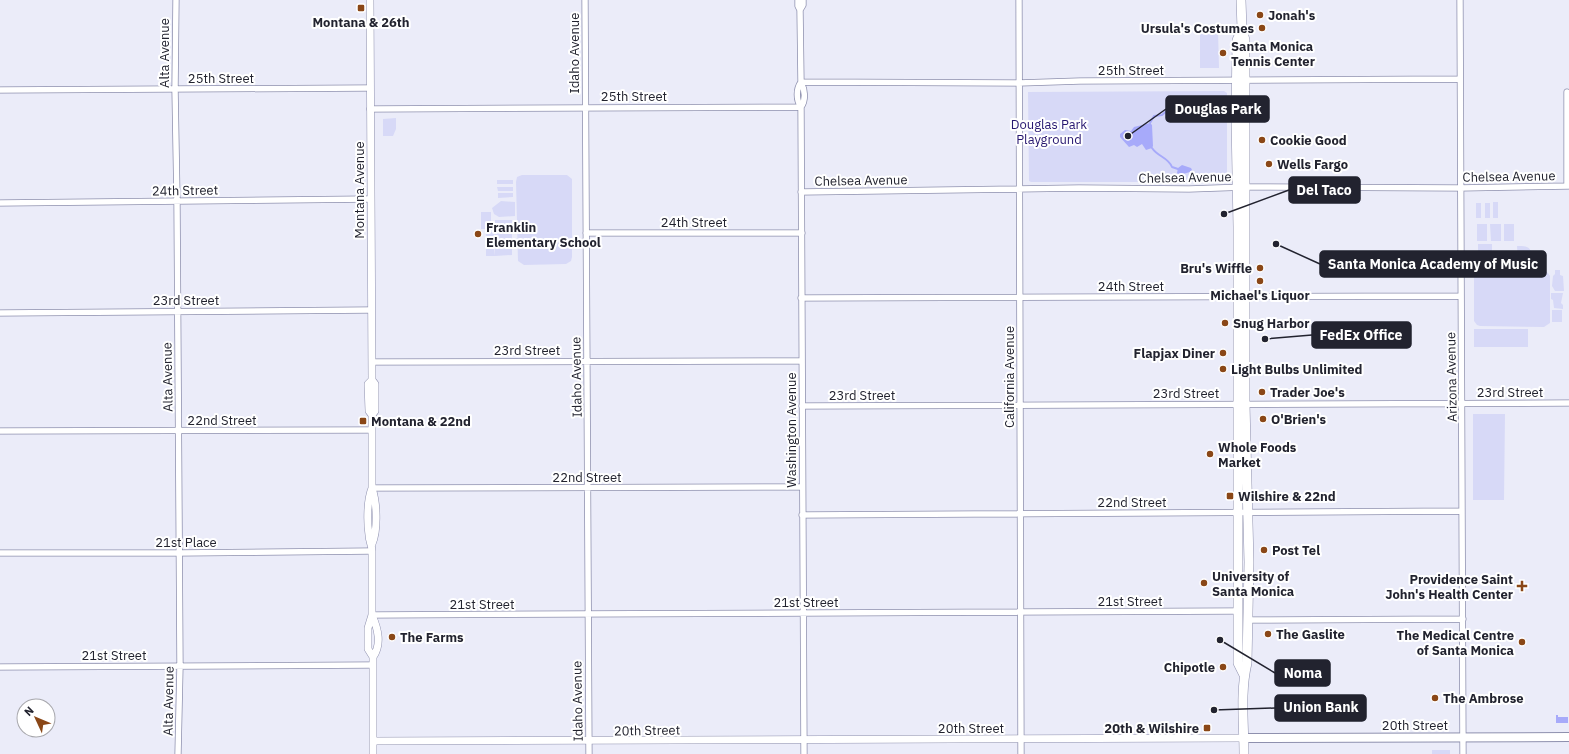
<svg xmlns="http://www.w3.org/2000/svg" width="1569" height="754" font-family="'IBM Plex Sans',sans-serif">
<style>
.green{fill:#d7d9f7}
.water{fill:#a7aafa}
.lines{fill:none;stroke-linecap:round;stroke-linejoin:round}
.stream{stroke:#a7aafa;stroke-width:2}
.minor-casing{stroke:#8e90ae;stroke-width:7}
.tertiary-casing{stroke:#8e90ae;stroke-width:8}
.secondary-casing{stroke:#8e90ae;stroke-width:10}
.primary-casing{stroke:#8e90ae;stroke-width:10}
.minor{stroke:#fff;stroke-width:5.5}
.tertiary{stroke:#fff;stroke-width:7}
.secondary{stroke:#fff;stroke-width:8}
.primary{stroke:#fff;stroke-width:9}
.poi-dot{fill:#8a4717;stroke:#fff;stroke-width:1.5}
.labels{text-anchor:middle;stroke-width:4;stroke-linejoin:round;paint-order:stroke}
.poi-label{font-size:13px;font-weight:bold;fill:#22232f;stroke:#fff;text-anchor:start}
.street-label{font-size:13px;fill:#22232f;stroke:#fff}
.park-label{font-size:13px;fill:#271770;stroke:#fff}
.leader{fill:none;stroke:#22232f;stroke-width:1.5}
.callout-dot{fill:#22232f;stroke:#fff;stroke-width:1.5}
.callout{fill:#22232f;stroke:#22232f;stroke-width:1.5}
.callout-label{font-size:14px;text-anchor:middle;font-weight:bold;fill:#fff}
</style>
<rect width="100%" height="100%" fill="#ebecf9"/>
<path class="green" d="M1200,31H1218L1219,68H1200Z
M1224,91L1227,93V179L1224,182H1031L1029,181L1028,92Z
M396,118V129L393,136H383V119Z
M522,175H567L572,179V257L571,261L566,264L524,265L518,261L516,182L517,177Z
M497,180H513V184H497Z
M497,187H513V191H498Z
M498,193H513V197L498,198Z
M501,201L515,202V216L499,217L494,214L492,208Z
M1493,202H1498V218H1493Z
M1476,203H1481V218H1476Z
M1485,203H1490V218H1485Z
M481,212H491V229H481Z
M495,220H512V229H495Z
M1477,224H1487V241H1477Z
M1490,224H1501V241H1491Z
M1504,224H1514V241H1504Z
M486,232H494L495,236V232H512V242H486Z
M1478,244H1492V259H1478Z
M495,245H512V255L495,256Z
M486,246H494L495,256H486Z
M1517,246C1524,246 1531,246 1531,254L1522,261H1518Z
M1555,270H1560V275L1563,276L1564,291H1555L1552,286L1553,276L1555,274Z
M1479,271L1543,270L1548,273L1550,276V323L1544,327L1480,326L1477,325L1474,321V277Z
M1551,293H1563L1561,303L1563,305V309L1554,308L1553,300L1551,299Z
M1552,310H1562V322H1552Z
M1474,329H1528V347H1474Z
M1473,414H1505L1504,500H1473Z
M1432,750H1450V754H1432Z"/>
<path class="water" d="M1150,123L1152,125L1153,146L1152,148L1146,150L1142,144L1137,147L1134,145L1129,147L1120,137V134L1125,130L1131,131L1134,127Z
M1182,165L1191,168L1192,170L1190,172L1183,174L1182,177L1177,173L1178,168Z
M1556,715H1558V717H1568V723H1556Z"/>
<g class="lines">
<path class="stream" d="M1150,123L1154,116L1162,115L1178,101H1183
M1152,148C1158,157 1168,157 1172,167L1178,169"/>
<g class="minor-casing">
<path id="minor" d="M176,0L175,89L177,201L180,666L178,754
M585,0L589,754
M798,0V6L800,10L801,82C805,90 806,100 801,107
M1019,0L1021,754
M1460,0L1463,754
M800,10L803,5V0
M801,82C796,89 796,100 801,107L804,754
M801,82L1019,83L1080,81L1460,79
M0,90L370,88
M370,109L801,107
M1567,186V92
M801,192L1079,188L1189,189L1246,187L1460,188L1569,186
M0,203L370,199
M586,233H802
M801,298L1461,296
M0,313L371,310
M372,362L802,361
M802,406L1569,403
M0,431L372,430
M372,488L802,487
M802,515L1462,511
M0,553H178L372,551
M372,615L1239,611
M1248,620L1463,619
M0,667L373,665"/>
</g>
<g class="tertiary-casing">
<path id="tertiary" d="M370,0L372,380L375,384V411L372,415V488C377,503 378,530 372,544
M372,380L368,384L369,411L372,415
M372,488C367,500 367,522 369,535C369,541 372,545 372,551V615L368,628V649L373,657V754
M372,615C378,629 382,644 373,657
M373,741C664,742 954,739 1244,738"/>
</g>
<g class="secondary-casing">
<path id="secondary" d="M1244,738L1569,737"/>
</g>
<g class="primary-casing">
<path id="primary" d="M1241,0L1242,29L1245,40V404L1249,562L1247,663C1240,692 1244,724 1244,754
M1242,29L1237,40L1236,120L1238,227V663L1244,675"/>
</g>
<use href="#minor" class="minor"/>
<use href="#tertiary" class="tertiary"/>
<use href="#secondary" class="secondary"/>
<use href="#primary" class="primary"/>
</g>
<g class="poi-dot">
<rect x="357" y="4" width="8" height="8" rx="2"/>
<circle cx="1260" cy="15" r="4"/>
<circle cx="1262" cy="28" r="4"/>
<circle cx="1223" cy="53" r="4"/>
<circle cx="1262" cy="140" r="4"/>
<circle cx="1269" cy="164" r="4"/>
<circle cx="478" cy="234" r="4"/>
<circle cx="1260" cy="268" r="4"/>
<circle cx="1260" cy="281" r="4"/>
<circle cx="1225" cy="323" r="4"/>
<circle cx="1223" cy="353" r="4"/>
<circle cx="1223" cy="369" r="4"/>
<circle cx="1262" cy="392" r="4"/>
<circle cx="1263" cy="419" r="4"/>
<rect x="359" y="417" width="8" height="8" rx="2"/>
<circle cx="1210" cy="454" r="4"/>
<rect x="1226" y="492" width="8" height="8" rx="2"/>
<circle cx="1264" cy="550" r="4"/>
<circle cx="1204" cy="583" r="4"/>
<path d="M1520 580h4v4h4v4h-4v4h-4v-4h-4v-4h4z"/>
<circle cx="1268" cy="634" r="4"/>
<circle cx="392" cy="637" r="4"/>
<circle cx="1522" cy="642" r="4"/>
<circle cx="1223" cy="667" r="4"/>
<circle cx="1435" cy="698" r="4"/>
<rect x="1203" y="724" width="8" height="8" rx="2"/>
</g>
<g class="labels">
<g class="poi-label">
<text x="1268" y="20">Jonah's</text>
<text x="361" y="27" text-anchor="middle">Montana &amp; 26th</text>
<text x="1254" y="33" text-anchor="end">Ursula's Costumes</text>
<text x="1231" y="51">Santa Monica<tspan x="1231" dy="15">Tennis Center</tspan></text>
<text x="1270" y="145">Cookie Good</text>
<text x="1277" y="169">Wells Fargo</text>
<text x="486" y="232">Franklin<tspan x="486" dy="15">Elementary School</tspan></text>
<text x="1252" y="273" text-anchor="end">Bru's Wiffle</text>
<text x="1260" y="300" text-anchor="middle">Michael's Liquor</text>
<text x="1233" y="328">Snug Harbor</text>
<text x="1215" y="358" text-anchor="end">Flapjax Diner</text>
<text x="1231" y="374">Light Bulbs Unlimited</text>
<text x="1270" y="397">Trader Joe's</text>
<text x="1271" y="424">O'Brien's</text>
<text x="371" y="426">Montana &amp; 22nd</text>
<text x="1218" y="452">Whole Foods<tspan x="1218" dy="15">Market</tspan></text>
<text x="1238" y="501">Wilshire &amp; 22nd</text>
<text x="1272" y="555">Post Tel</text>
<text x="1212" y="581">University of<tspan x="1212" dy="15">Santa Monica</tspan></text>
<text x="1513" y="584" text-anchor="end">Providence Saint<tspan x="1513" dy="15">John's Health Center</tspan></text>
<text x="1276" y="639">The Gaslite</text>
<text x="1514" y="640" text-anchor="end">The Medical Centre<tspan x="1514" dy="15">of Santa Monica</tspan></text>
<text x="400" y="642">The Farms</text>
<text x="1215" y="672" text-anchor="end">Chipotle</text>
<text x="1443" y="703">The Ambrose</text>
<text x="1199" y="733" text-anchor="end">20th &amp; Wilshire</text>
</g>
<g class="street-label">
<text transform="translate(164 53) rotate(-90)" y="5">Alta Avenue</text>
<text transform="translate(574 53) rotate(-90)" y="5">Idaho Avenue</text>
<text x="1131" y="75">25th Street</text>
<text x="221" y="83">25th Street</text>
<text x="634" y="101">25th Street</text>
<text transform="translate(1509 176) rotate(-1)" y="5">Chelsea Avenue</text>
<text transform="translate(1185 177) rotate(-1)" y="5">Chelsea Avenue</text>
<text transform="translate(861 180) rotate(-1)" y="5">Chelsea Avenue</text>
<text transform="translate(185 190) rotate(-1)" y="5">24th Street</text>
<text transform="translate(359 190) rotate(-90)" y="5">Montana Avenue</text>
<text x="694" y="227">24th Street</text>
<text x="1131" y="291">24th Street</text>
<text x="186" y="305">23rd Street</text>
<text x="527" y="355">23rd Street</text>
<text transform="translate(167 377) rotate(-91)" y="5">Alta Avenue</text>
<text transform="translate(576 377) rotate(-91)" y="5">Idaho Avenue</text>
<text transform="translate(1009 377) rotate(-90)" y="5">California Avenue</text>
<text transform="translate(1451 377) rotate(-91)" y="5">Arizona Avenue</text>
<text x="1510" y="397">23rd Street</text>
<text x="1186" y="398">23rd Street</text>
<text x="862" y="400">23rd Street</text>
<text x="222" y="425">22nd Street</text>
<text transform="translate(791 430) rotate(-90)" y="5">Washington Avenue</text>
<text x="587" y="482">22nd Street</text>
<text x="1132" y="507">22nd Street</text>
<text x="186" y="547">21st Place</text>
<text x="1130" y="606">21st Street</text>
<text x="806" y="607">21st Street</text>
<text x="482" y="609">21st Street</text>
<text x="114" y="660">21st Street</text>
<text transform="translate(168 701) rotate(-89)" y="5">Alta Avenue</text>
<text transform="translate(577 701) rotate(-91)" y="5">Idaho Avenue</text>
<text x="1415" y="730">20th Street</text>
<text x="971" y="733">20th Street</text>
<text transform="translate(647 730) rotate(-1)" y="5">20th Street</text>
</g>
<g class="park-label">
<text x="1049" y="129">Douglas Park<tspan x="1049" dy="15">Playground</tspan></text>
</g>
</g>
<path class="leader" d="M1128 136L1166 109M1224 214L1289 190M1276 244L1320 264M1265 339L1312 335M1220 640L1275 673M1214 710L1275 708"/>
<g class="callout-dot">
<circle cx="1128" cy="136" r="4"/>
<circle cx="1224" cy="214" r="4"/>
<circle cx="1276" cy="244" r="4"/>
<circle cx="1265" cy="339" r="4"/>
<circle cx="1220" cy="640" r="4"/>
<circle cx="1214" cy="710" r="4"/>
</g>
<g class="callout">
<rect x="1166" y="96" width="103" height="26" rx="4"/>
<rect x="1289" y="177" width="71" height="26" rx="4"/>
<rect x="1320" y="251" width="226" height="26" rx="4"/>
<rect x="1312" y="322" width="99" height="26" rx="4"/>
<rect x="1275" y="660" width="55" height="26" rx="4"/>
<rect x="1275" y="695" width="91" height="26" rx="4"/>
</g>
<g class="callout-label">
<text x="1218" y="114">Douglas Park</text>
<text x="1324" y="195">Del Taco</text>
<text x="1433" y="269">Santa Monica Academy of Music</text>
<text x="1361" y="340">FedEx Office</text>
<text x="1303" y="678">Noma</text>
<text x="1321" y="712">Union Bank</text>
</g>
<g transform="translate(36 718) rotate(314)"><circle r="19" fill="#ffffff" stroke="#a7a7ac"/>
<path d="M0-3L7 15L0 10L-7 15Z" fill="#8a4717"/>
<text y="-6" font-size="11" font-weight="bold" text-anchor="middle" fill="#22232f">N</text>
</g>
</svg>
